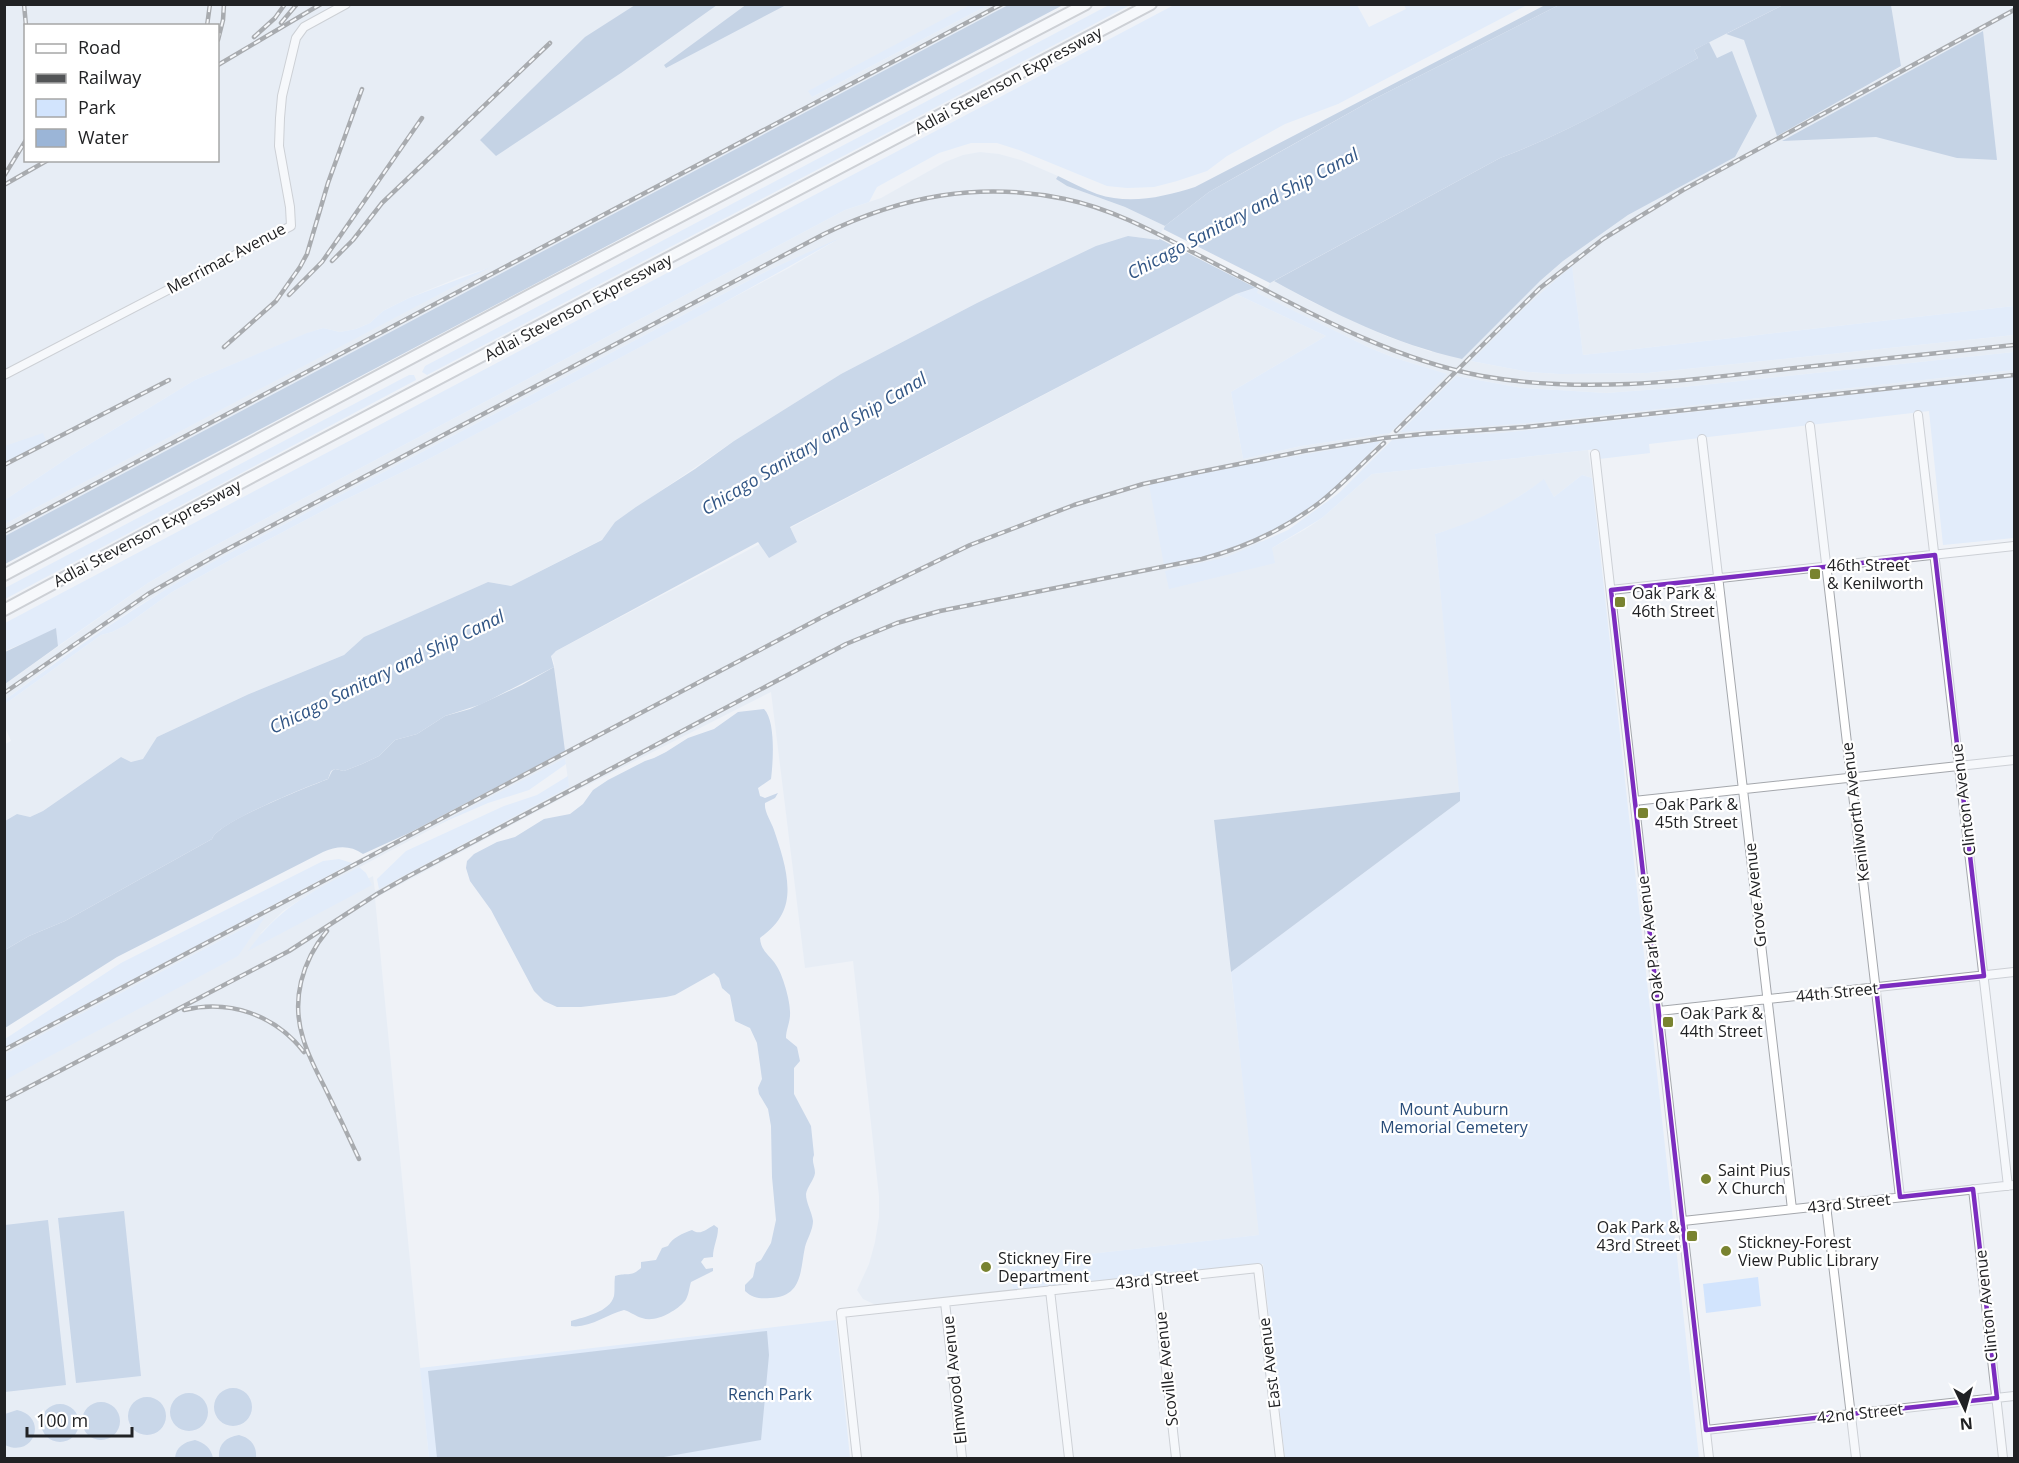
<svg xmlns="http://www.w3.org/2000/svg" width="2019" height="1463" font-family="'Open Sans',sans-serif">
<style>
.built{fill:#dee7f2;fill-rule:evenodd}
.green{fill:#d2e4fd}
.forest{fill:#93adcf}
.water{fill:#9bb5d7}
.pier{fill:#eff2f7}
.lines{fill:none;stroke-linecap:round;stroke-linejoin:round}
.minor-casing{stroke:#a4a7ac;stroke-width:10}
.highway-casing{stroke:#a4a7ac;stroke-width:14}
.minor{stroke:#fff;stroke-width:8}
.highway{stroke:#fff;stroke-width:10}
.rail-casing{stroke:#535557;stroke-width:4.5}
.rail{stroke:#fff;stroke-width:2;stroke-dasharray:7;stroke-linecap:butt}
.marked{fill:none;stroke:#7b2cbf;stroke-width:4.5;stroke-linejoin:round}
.poi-dot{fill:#798330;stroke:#fff;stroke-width:2}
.labels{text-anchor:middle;stroke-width:4.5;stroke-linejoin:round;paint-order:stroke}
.street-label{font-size:16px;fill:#212224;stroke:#fff}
.poi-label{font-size:16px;fill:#212224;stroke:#fff;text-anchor:start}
.park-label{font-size:16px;fill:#284c79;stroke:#fff}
.water-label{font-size:18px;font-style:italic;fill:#325685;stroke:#fff}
</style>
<rect width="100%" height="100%" fill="#eff2f7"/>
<path class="built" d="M4,5H972L809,91L812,97L988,5H1010L5,536V524L486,269L460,277L409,298L383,311L370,323L356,329L340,332L323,328L308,333L195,380L75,453L5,500ZM26,26H218V160H26Z
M1891,5H2014V306L1583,355L1572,267L1525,307L1471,361L1528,372L1560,374L1647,373L2014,335V352L1674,388L1606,393L1522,388L1456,376L1400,431L1542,422L2014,370V377L1500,433L1428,436L1392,440L1398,433L1393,429L1446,374L1395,358L1370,348L1256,293L1258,289L1265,292L1270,283L1274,281L1310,301L1386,336L1431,352L1540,281L1563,261L1628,215L1670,191L1731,52L1717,58L1709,42L1726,34L1744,39L1777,135L1901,67Z
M980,152L999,154L1021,160L1058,176L1056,179L1067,186L1125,207L1165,226L1159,240L1128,236L977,303L841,374L734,441L615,522L603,539L511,586L488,582L365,637L344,655L249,694L157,737L144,759L131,762L121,757L43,811L30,817L17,814L5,821V744L11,741L5,727V704L101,635L112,632L126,625L172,592L241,554L334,505L421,463L787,269L835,241L769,270L220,558L136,607L71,650L5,700V684L148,583L184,562L845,210L881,198L945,162L963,155Z
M1236,294L1326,336L1231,392L1243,459L1301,446L1390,433L1381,441L1244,465L1262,543L1272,548L1304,530L1322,518L1372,474L1588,450L1592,478L1582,475L1554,497L1544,480L1500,509L1462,526L1435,534L1460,792L1214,820L1260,1235L1010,1263L1013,1291L878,1306L863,1299L857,1290L869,1264L875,1242L879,1217V1196L853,961L805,968L771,692L570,794L375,898L429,1458H5V1070L248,941L263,918L5,1054V1047L564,751L554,663L551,655L556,651ZM565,758L569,787L375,891L373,876L260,934L283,911L309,894Z"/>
<path class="green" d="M972,4L988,5L812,97L808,91Z
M1109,5H1130L427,375L422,372L425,366Z
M1174,5H1357L1369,27L1406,9L1404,5H1527L1338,104L1285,124L1227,156L1207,171L1177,181L1154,187L1127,188L1107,186L1019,150L997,143H971L939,153L877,187L869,202L845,210L184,562L148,583L58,646L56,629L5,651V623Z
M842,237L714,308L421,463L334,505L241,554L172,592L126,625L112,632L101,635L5,704V700C74,648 144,600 220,558L769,270Z
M1572,266L1583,355L2014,306V335L1647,373L1560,374L1528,372L1471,361L1525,307Z
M491,267L60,495L5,524V500L75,453L195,380L307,333L323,328L340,332L356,329L370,323L383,311L409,298Z
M1256,288L1258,289L1257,293L1370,348L1395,358L1447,374L1390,433L1301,446L1243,459L1231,392L1326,336L1236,294Z
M2014,352V370L1542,422L1400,432L1456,376L1522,388L1606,393L1674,388Z
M409,375H414L416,380L5,599V588Z
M2014,377V538L1943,545L1929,411L1649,444L1650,453L1599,459L1597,449L1372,474L1322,518L1272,548L1275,563L1169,589L1165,571L1227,557L1288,530L1339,493L1392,440L1428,436L1500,433Z
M43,433L46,441L5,462V446Z
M1381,441C1363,460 1345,479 1325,496C1278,535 1223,554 1164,565L1149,485L1244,465Z
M1582,475L1592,478L1699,1458H1285L1263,1264L1013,1291L1010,1263L1259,1235L1231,972L1460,801L1435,534C1478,521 1508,506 1544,479L1554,497Z
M565,758L566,764L529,790L488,803L437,825Z
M568,776L569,787L379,889L377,879L406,851L504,806L537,795Z
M339,859L352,863L5,1047V1039L121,963L323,861Z
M359,867L366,873L372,885L248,951C279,907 313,891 359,867Z
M265,917L238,956L5,1080V1054Z
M1758,1277L1761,1306L1706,1313L1703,1284Z
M836,1320L850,1458H429L420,1368Z"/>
<path class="forest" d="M747,4L786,5L666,68L664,65Z
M1010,4L1063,5L5,564V536Z
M635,5H717L621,73L496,156L480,140L585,37Z
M1545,5H1559L1374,99L1267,159L1209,192L1165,226L1125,207L1067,186L1056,179L1058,176C1071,182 1084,189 1097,194C1130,205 1163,197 1195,187Z
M1783,5H1891L1901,66L1777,136L1744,40L1726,34Z
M1983,31L1997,160L1957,158L1876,137L1782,141Z
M1709,42L1717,58L1732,51L1757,116L1735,157L1628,215L1563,261L1540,281L1462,359C1395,344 1334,314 1274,281L1500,158C1570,132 1633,94 1698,58L1694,50Z
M56,628L58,646L5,684V652Z
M554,667L565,751L409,833L363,854C350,845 337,846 323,852L117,957L5,1028V950L29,936L65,921L212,839C217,822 308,787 328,779L332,771L335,769L344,771L362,764L379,756L395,740L417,734L445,716L470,709L522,685Z
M1460,792V801L1231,972L1214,820Z
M767,1331L769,1355L761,1440L658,1458H437L428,1371Z"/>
<path class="water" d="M1559,5H1783L1694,50L1698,58C1634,94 1570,132 1500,158L1270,283L1236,294L790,527L797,542L769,558L758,542L556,651L551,656L554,667L482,704L445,716L417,734L395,740L379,756L362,764L344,771L335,769L331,771L328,779C308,786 217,823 212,839L65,921L29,936L5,950V821L17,814L30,817L43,811L121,757L131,762L143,759L157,737L249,694L344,655L364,637L488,582L511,586L602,540L615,522L636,507L695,469L734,441L841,374L977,303L1096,246L1128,236L1159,240L1165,226L1209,192L1374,99Z
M764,709C776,721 773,763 771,779L758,788L760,796L765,798L778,793L775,798L765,803C764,812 771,821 774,830C782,854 795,890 782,914C777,924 769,931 760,938C761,952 770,955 776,965C783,975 791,1003 790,1015C790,1022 786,1030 786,1038L797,1047L800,1061L794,1068V1094L811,1126L814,1155C811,1161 815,1166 815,1173C814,1180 807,1187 806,1194C806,1203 812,1212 813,1221C813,1230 807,1239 805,1247C800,1270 803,1297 770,1298C761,1299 752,1298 745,1291V1285L753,1277L756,1263L761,1260L771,1243L776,1220L772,1177L771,1126L768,1109L759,1094L758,1088L762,1079L757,1043L750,1028L735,1021L730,995L722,988L719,978L714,973L675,995L666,997L581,1007H557L544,1001L534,991L491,910L470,881L466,868L467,861L474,854L497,842L515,837L544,819L570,814L583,804L593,790L608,780L645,761L654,758L666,752L688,738L714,729L738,712Z
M124,1211L141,1376L76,1383L58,1218Z
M48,1220L66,1385L5,1392V1225Z
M714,1225L718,1228C718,1239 713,1246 713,1257L704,1258L701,1262L706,1269L713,1268V1271L691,1282C689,1288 689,1295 685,1301C676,1311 656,1323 642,1318C635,1316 631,1312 624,1310C608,1314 588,1329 571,1326V1321C584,1317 610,1312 614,1296C615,1290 614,1283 615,1276C626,1272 630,1278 641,1268V1262L656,1260L662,1248L668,1246C672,1238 683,1233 692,1230C700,1236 707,1229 714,1225Z
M214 1407a19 19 0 1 1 38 0a19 19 0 1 1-38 0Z
M170 1412a19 19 0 1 1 38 0a19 19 0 1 1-38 0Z
M128 1416a19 19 0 1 1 38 0a19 19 0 1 1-38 0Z
M82 1421a19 19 0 1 1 38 0a19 19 0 1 1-38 0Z
M41 1423a19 19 0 1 1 38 0a19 19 0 1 1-38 0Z
M17,1410C49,1417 34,1459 5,1445V1414Z
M239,1435C251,1438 257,1446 256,1458H219C218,1445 225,1437 239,1435Z
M195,1440C205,1443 211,1448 213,1458H175C176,1447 184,1442 195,1440Z"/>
<path class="pier" d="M1163,229L1270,283L1268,287L1260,290L1158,238Z"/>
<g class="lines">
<g class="minor-casing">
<path id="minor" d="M4,375L291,226L290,207L279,146L280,118L282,96L296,38L304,27L346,4
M1918,415L2008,1186
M1810,426L1900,1197
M1702,439L1792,1209
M1595,454L1709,1458
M1611,590L2014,546
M1634,801L2014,760
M1659,1011L2014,972
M1973,1189L2003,1458
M1826,1205L1856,1458
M1683,1221L2014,1185
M1156,1279L1176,1458
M1050,1290L1069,1458
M945,1302L962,1458
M1706,1430L2014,1396
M857,1458L841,1313L1258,1268L1280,1458"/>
</g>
<g class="highway-casing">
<path id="highway" d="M4,575L530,295L1086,4
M4,610L248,479L1151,4"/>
</g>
<use href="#minor" class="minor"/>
<use href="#highway" class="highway"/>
<g class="rail-casing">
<path id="rail" d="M24,4L26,26
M281,23L297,4
M207,26L210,4
M254,37L275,18L285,4
M218,40L223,20L224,4
M218,65L321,4
M4,176L26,140
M4,185L48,160
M332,261L353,240L382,203L550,43
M289,295L322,262L422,118
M224,347L276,301L300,267L307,254L328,183L362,89
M1396,431L1540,288L1603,239L1683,190L2014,10
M4,465L169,380
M4,532L1002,4
M4,693L148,594L220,553L824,234C902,196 979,181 1065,199C1114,209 1158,234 1202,257C1292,303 1382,357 1482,376C1584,394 1684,381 1786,369C1862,361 1938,353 2014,345
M327,931C302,961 291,1000 303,1038C308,1056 317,1072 325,1088C337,1112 348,1135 359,1159
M184,1010C230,999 275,1015 304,1052
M4,1050L824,616L970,545L1074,505L1143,484L1189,474L1304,451L1384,438L1423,434L1526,427L2014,375
M4,1100L289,951L377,894L407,877L846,644L897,623L940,611L1202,559C1244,548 1283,530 1319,503C1342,485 1362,463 1384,443"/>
</g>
<use href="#rail" class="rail"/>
</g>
<path d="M0 0H2019V1463H0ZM1935,555L1984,976L1876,987L1900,1197L1973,1189L1997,1398L1706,1430L1611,590Z" fill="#eff2f7" fill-opacity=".55" fill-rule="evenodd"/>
<path class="marked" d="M1935,555L1984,976L1876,987L1900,1197L1973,1189L1997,1398L1706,1430L1611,590Z"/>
<g class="poi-dot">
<rect x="1809" y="568" width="12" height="12" rx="3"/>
<rect x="1614" y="596" width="12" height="12" rx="3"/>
<rect x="1637" y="807" width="12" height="12" rx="3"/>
<rect x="1662" y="1016" width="12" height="12" rx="3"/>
<circle cx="1706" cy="1179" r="6"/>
<rect x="1686" y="1230" width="12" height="12" rx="3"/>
<circle cx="1726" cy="1251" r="6"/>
<circle cx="986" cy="1267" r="6"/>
</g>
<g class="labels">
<g class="street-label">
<text transform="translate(1008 80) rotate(-28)" y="6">Adlai Stevenson Expressway</text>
<text transform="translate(226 258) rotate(-28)" y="6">Merrimac Avenue</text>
<text transform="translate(578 307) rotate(-28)" y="6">Adlai Stevenson Expressway</text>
<text transform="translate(147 533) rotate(-28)" y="6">Adlai Stevenson Expressway</text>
<text transform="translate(1963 800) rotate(-97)" y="6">Clinton Avenue</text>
<text transform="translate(1855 812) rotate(-97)" y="6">Kenilworth Avenue</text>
<text transform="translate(1755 895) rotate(-96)" y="6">Grove Avenue</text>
<text transform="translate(1650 939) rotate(-97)" y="6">Oak Park Avenue</text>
<text transform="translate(1837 992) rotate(-6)" y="6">44th Street</text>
<text transform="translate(1849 1203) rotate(-6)" y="6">43rd Street</text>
<text transform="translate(1157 1279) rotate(-6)" y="6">43rd Street</text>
<text transform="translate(1986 1306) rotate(-96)" y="6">Clinton Avenue</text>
<text transform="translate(1269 1363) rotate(-97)" y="6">East Avenue</text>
<text transform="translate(1166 1369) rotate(-96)" y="6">Scoville Avenue</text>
<text transform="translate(954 1380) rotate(-96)" y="6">Elmwood Avenue</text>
<text transform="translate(1860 1413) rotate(-6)" y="6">42nd Street</text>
</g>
<g class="poi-label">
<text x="1827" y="571">46th Street<tspan x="1827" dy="18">&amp; Kenilworth</tspan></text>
<text x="1632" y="599">Oak Park &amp;<tspan x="1632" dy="18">46th Street</tspan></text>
<text x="1655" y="810">Oak Park &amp;<tspan x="1655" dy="18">45th Street</tspan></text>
<text x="1680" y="1019">Oak Park &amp;<tspan x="1680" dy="18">44th Street</tspan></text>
<text x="1718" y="1176">Saint Pius<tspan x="1718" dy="18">X Church</tspan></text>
<text x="1680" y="1233" text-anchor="end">Oak Park &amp;<tspan x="1680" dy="18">43rd Street</tspan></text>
<text x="1738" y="1248">Stickney-Forest<tspan x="1738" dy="18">View Public Library</tspan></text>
<text x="998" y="1264">Stickney Fire<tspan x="998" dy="18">Department</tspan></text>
</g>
<g class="park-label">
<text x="1454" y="1115">Mount Auburn<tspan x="1454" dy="18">Memorial Cemetery</tspan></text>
<text x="770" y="1400">Rench Park</text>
</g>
<g class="water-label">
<text transform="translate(1243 214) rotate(-28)" y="6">Chicago Sanitary and Ship Canal</text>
<text transform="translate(814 444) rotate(-31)" y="6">Chicago Sanitary and Ship Canal</text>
<text transform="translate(387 672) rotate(-26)" y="6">Chicago Sanitary and Ship Canal</text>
</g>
</g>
<rect width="2019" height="1463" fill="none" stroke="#212224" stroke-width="12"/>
<rect x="24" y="24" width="195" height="138" fill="#ffffff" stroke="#a6a7a7" stroke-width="1.5"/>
<rect x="36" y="44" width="30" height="9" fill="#ffffff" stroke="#a6a7a7" stroke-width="1.5"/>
<text x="78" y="54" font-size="18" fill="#212224">Road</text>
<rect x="36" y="74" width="30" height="9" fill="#535557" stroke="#a6a7a7" stroke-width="1.5"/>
<text x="78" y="84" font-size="18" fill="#212224">Railway</text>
<rect x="36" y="99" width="30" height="18" fill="#d2e4fd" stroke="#a6a7a7" stroke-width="1.5"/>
<text x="78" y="114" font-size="18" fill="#212224">Park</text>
<rect x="36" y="129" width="30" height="18" fill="#9bb5d7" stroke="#a6a7a7" stroke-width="1.5"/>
<text x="78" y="144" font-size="18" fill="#212224">Water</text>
<g transform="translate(1965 1409) rotate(175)" stroke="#ffffff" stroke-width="4.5" paint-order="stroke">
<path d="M0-4.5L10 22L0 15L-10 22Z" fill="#212224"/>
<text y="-9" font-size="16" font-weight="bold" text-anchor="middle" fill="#212224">N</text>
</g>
<path d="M27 1427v9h105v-9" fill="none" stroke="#212224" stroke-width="3"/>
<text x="36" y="1427" font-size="18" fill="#212224" stroke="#ffffff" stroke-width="4.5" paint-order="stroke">100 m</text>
</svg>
